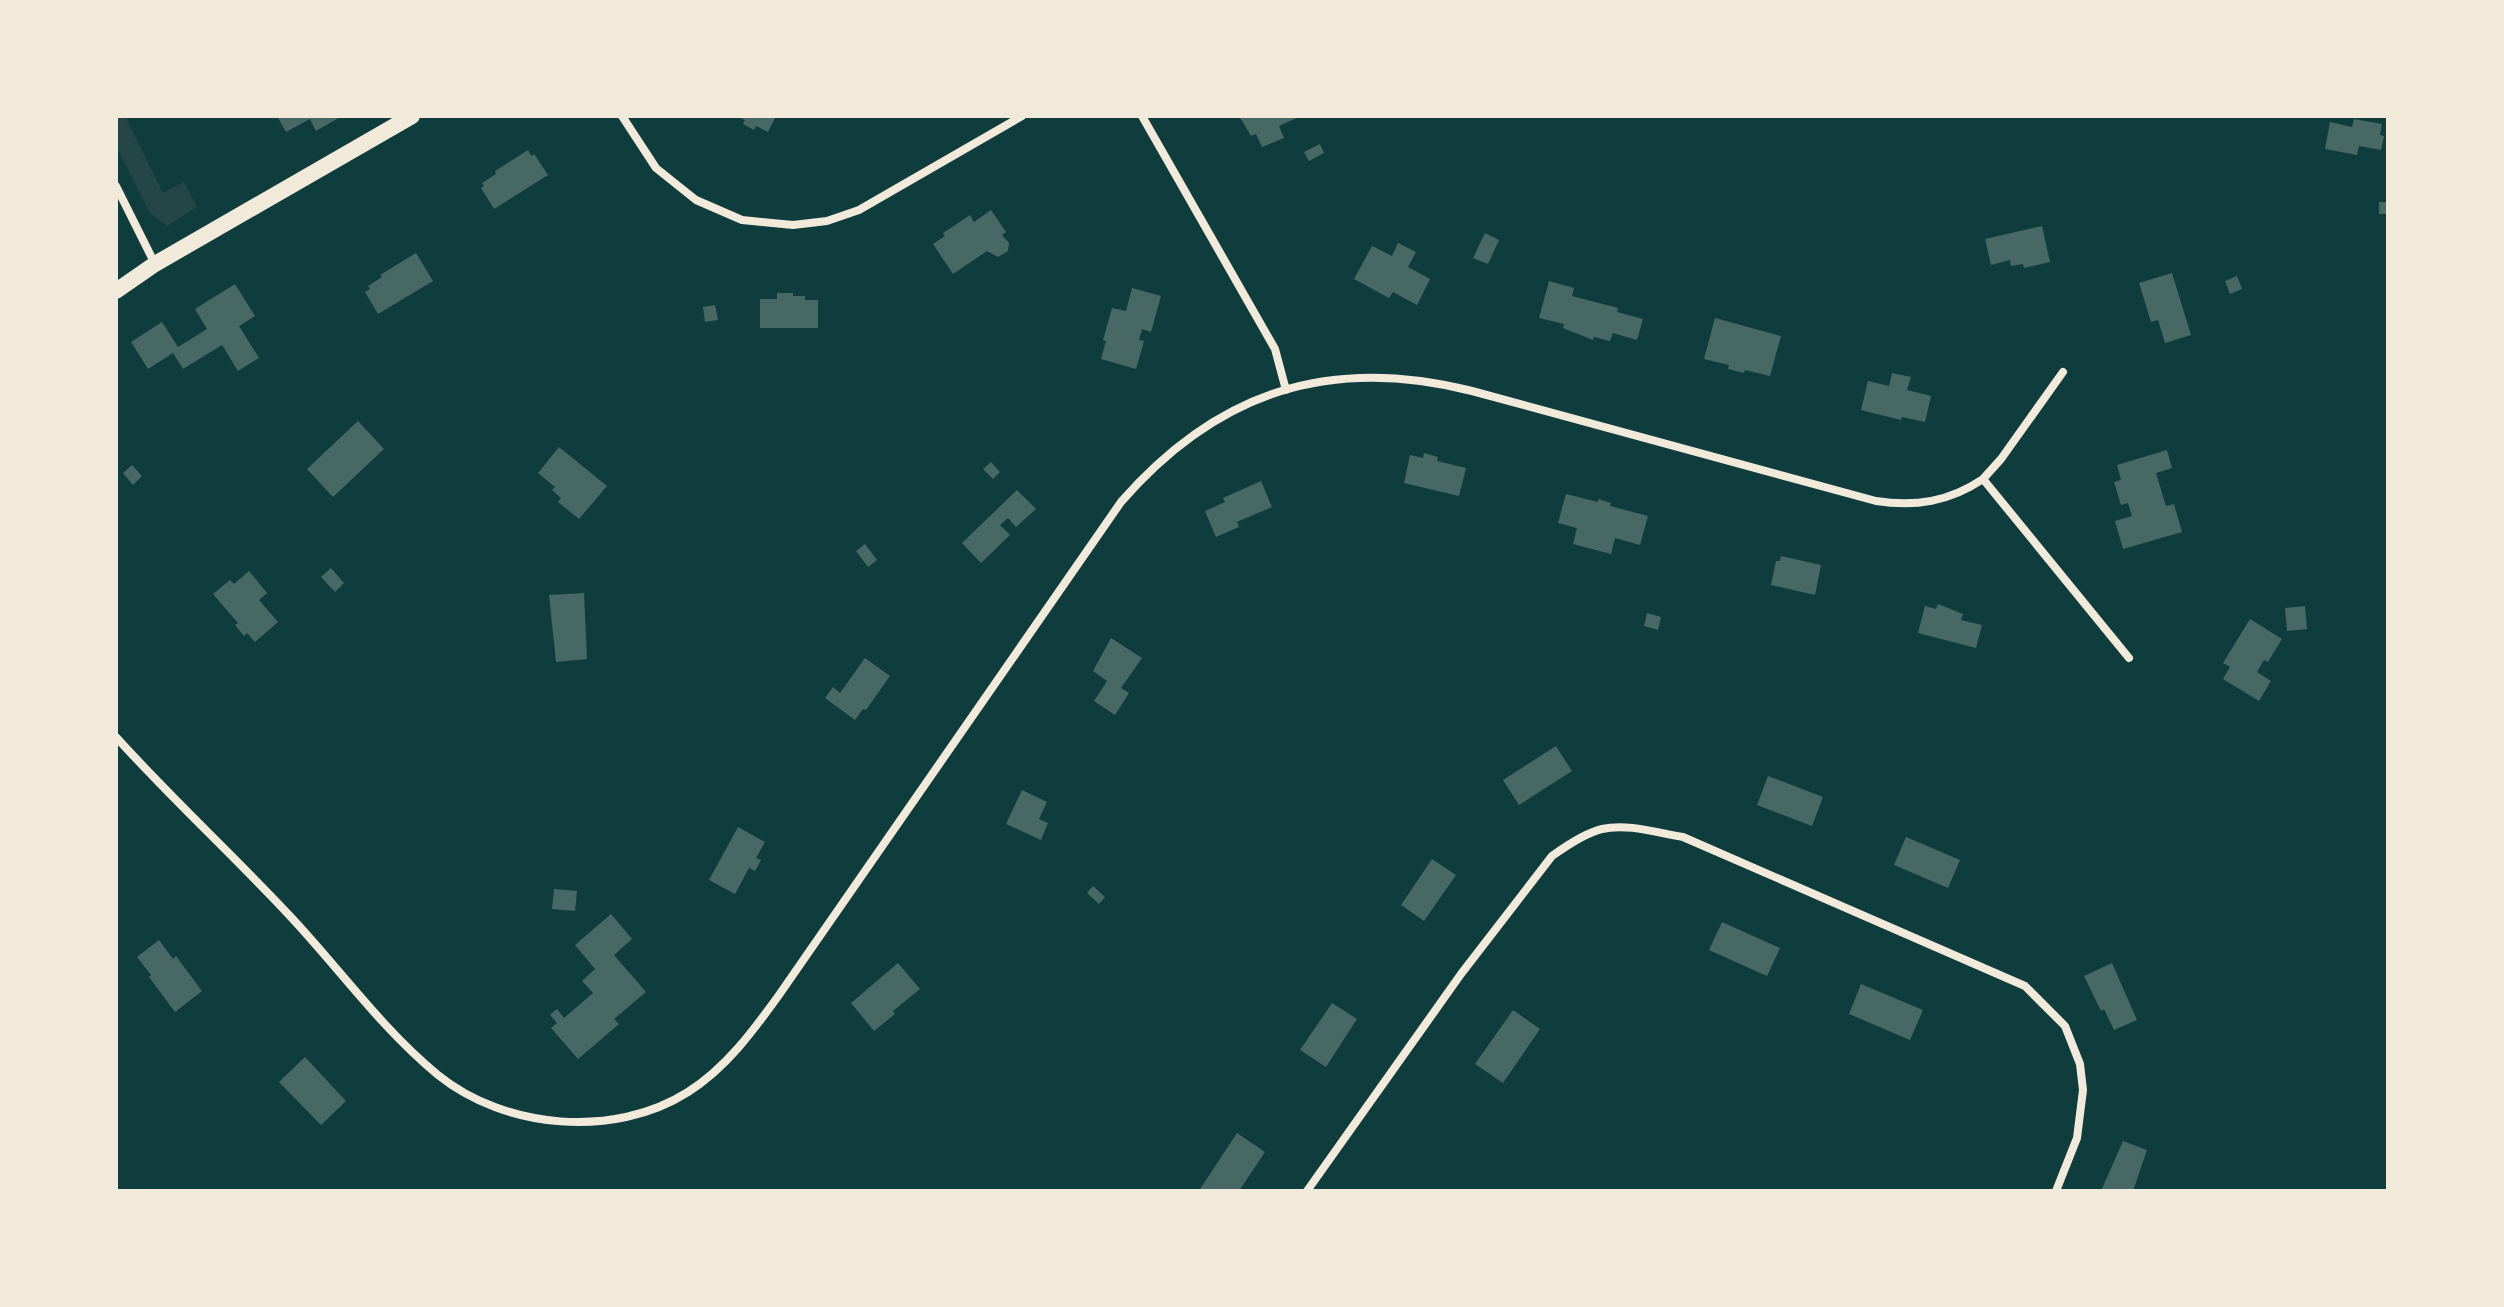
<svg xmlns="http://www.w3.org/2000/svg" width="2504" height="1307" font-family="Signika,sans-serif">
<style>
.green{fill:#244646}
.building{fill:#486865}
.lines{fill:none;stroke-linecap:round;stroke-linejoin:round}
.minor{stroke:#f1e9da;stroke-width:8}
.secondary{stroke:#f1e9da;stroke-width:16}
</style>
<rect width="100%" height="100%" fill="#0f3d3e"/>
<path class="green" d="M116,116H125L163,193L184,182L197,207L167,226L150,213L116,146Z"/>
<path class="building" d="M277,116H342L316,131L310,119L286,132Z
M736,116H776L768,132L756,126L754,130L743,124L745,120Z
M1239,116H1301L1279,126L1284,138L1262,147L1256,134L1251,136Z
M2354,119L2382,124L2380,135L2384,136L2381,150L2359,146L2357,155L2325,149L2330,122L2352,127Z
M1320,144L1324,153L1309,161L1304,152Z
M528,150L531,156L534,154L548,175L494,209L481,188L484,186L482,183L496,174L495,171Z
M2379,202H2388V214H2379Z
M991,210L1006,232L1002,235L1009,243L1008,251L998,257L987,251L953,274L933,244L945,236L943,233L970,215L974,222Z
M2042,226L2050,262L2024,268L2023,264L2011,266L2010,260L1991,265L1985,239Z
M1485,233L1499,240L1488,264L1473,258Z
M1398,243L1416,252L1408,267L1430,279L1417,305L1393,292L1389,298L1354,279L1372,246L1392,256Z
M416,253L433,281L378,314L365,292L370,289L368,286L382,277L380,275Z
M2172,273L2191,335L2165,343L2158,320L2151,322L2139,283Z
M2237,276L2242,289L2230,294L2225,281Z
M1549,281L1574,288L1572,296L1618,308L1617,312L1643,319L1637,340L1613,333L1610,341L1594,337L1593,340L1563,328L1564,324L1539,318Z
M235,284L255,316L239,326L259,358L238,371L222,345L183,369L173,353L148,369L131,342L162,322L178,347L207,329L195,309Z
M1132,288L1161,296L1151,332L1142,329L1139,340L1144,341L1136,369L1101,359L1106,341L1103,340L1112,308L1126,311Z
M777,293H793V296H805V300H818V328H760V299H777Z
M715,305L718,320L705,322L703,307Z
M1715,318L1781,336L1770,376L1745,370L1744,373L1728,369L1729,365L1704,359Z
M1892,373L1911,377L1907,390L1931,396L1925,422L1902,417L1901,420L1861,410L1868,381L1889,386Z
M358,421L384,449L333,497L307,469Z
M559,447L607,486L579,519L558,502L561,498L552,490L555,487L538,473Z
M2167,450L2172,468L2156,473L2166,506L2174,504L2182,532L2123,549L2115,521L2132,516L2128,503L2121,505L2114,482L2121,480L2117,465Z
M1424,453L1438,457L1437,461L1466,468L1459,496L1404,483L1410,455L1423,458Z
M991,462L1000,472L993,479L983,469Z
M132,465L142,476L133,485L123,473Z
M1261,481L1272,507L1237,522L1239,527L1216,537L1205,511L1225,502L1223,498Z
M1017,490L1036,509L1016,527L1008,518L1000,525L1010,535L981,563L962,543Z
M1566,494L1598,502V499L1611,503L1610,506L1648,516L1640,545L1615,538L1611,554L1573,544L1577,528L1558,523Z
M865,544L877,560L868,567L856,551Z
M1781,556L1821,565L1815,595L1771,585L1776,561H1780Z
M331,568L344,583L335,592L321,577Z
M249,571L267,593L259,600L278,622L255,642L247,633L244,636L235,625L238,623L213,594L230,580L234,584Z
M584,593L587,659L556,662L549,595Z
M1938,604L1963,614L1961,620L1982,625L1976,648L1918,633L1925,606L1936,609Z
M2305,606L2307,629L2287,631L2285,608Z
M1647,613L1661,617L1658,630L1644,626Z
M2250,619L2282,639L2268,662L2264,660L2257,672L2271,681L2259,701L2223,679L2230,667L2223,663Z
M1111,638L1142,658L1121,688L1129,693L1115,715L1094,701L1107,681L1093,671Z
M865,658L890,676L866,710L863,709L855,720L825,698L833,687L840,693Z
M1556,746L1572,771L1519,805L1503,780Z
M1768,776L1823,797L1812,826L1757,805Z
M1022,790L1047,802L1039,819L1048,823L1041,840L1006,824Z
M738,827L765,842L756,858L761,860L755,871L749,868L735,894L709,880Z
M1906,837L1960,860L1948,888L1894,865Z
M1432,859L1456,875L1424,921L1401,905Z
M1093,886L1105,897L1099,904L1087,893Z
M554,889L577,891L575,911L552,909Z
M611,914L632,939L614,955L646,992L614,1019L619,1024L578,1059L551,1028L557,1023L550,1015L557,1009L564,1018L593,993L582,981L595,969L575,945Z
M1722,922L1780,948L1767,976L1709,950Z
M159,940L173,959L176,956L202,991L175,1012L149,977L151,975L137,957Z
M898,963L920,989L893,1011L895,1014L874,1031L851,1003Z
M2112,963L2137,1020L2114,1030L2104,1009L2101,1011L2084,976Z
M1861,984L1923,1010L1910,1040L1849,1014Z
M1332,1003L1357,1019L1326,1067L1300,1050Z
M1513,1010L1540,1029L1503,1083L1475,1064Z
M305,1057L346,1101L321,1125L279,1082Z
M1237,1133L1265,1152L1239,1191H1204L1200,1189Z
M2123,1141L2147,1150L2133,1191H2101Z"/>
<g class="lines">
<path class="minor" d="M622,116L656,168L696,200L742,220L793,225L827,221L859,210L1022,116
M1142,116L1275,349L1286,390
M116,186L155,264
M2063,372L2001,459L1983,479L2129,658
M116,737C172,799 233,855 289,915C339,968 381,1028 438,1075C505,1129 614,1139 688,1092C726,1068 753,1031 779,995L1121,502C1217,392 1329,355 1472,391L1876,501C1915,507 1949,502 1983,479
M1307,1191L1461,974L1552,856C1566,846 1585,833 1602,829C1627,823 1658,833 1683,837L2025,986L2065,1026L2080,1064L2083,1090L2077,1138L2056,1191"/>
<path class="secondary" d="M116,291L155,264L412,116"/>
</g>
<rect width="2504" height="1307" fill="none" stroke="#f1e9da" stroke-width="236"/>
</svg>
